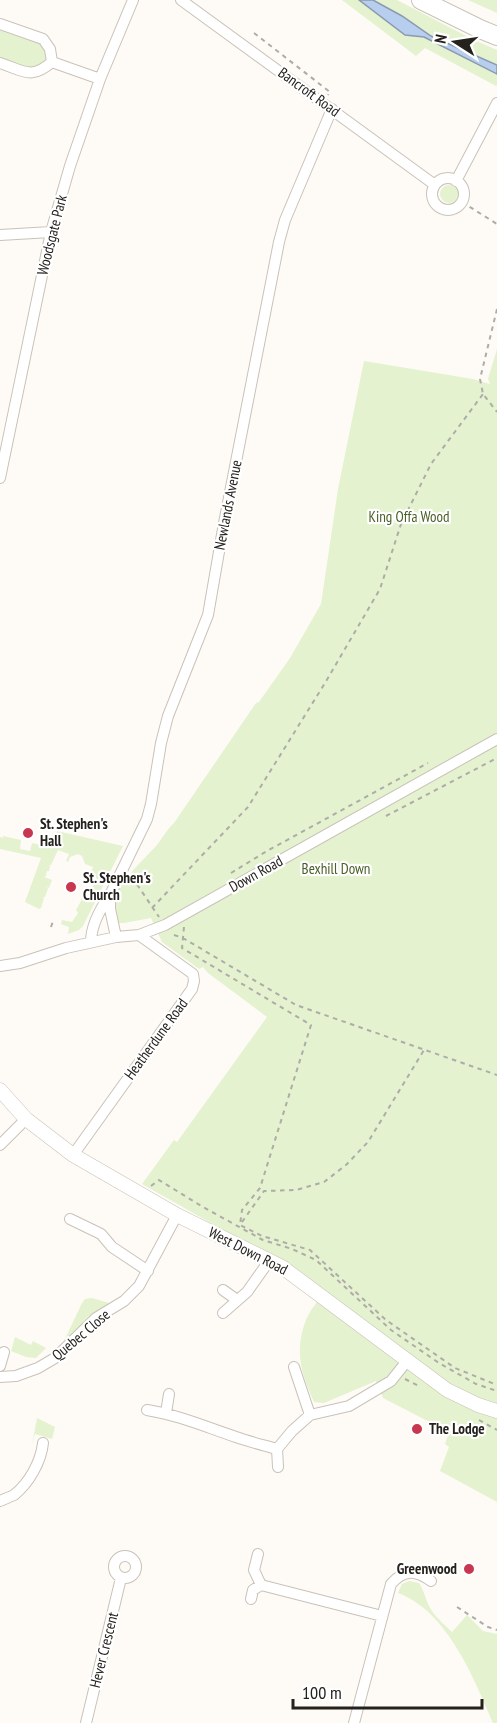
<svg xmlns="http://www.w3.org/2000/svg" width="497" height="1723" font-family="'PT Sans Narrow',sans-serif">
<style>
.green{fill:#e4f2cf}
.water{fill:#b7ceef;stroke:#8b9ab0;stroke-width:1.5}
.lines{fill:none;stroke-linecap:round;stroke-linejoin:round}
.minor-casing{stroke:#cac2b8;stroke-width:12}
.tertiary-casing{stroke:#cac2b8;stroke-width:15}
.primary-casing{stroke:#cac2b8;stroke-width:20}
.path{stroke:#afaca8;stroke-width:2;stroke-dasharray:4.5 4.5;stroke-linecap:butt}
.minor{stroke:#fff;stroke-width:10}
.tertiary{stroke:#fff;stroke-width:14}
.primary{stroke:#fff;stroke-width:18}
.poi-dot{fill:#c7374f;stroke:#fff;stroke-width:2}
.labels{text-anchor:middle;stroke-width:4.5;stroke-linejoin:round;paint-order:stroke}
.street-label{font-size:15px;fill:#25221e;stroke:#fff}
.park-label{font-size:15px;fill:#4b5f28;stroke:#fff}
.poi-label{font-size:15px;font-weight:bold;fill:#25221e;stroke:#fff;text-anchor:start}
</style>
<rect width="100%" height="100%" fill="#fefbf7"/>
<path class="green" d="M342,0H397L474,40L497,50V85L496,86L425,48L416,56Z
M468,0H497V13Z
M0,29L42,43L46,50V60L33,70L0,58Z
M440 194a9 9 0 1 1 18 0a9 9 0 1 1-18 0Z
M497,349V1502L440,1471L449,1447L445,1444L449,1432L383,1398L376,1381L324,1403L314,1402C301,1374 294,1350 306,1320C310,1310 318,1301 324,1292L294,1270L142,1184L174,1140L177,1142L267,1017L208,973L203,967L199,969L162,942L151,918L124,923H117C117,918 115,913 115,909C113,885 142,862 156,846C163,838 166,830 174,823L256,703L259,702L290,658L321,604L338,489L364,361L473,379L490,384L488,379Z
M57,831L123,846L83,926L79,930L68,934L69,927L61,924L62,920L72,922L78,913L76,910L81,901L83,893L91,895L90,894L93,889L92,888L96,878L95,876L90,875L93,867L85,864L82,856L78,854L70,857L68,862L66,861L69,854L58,850L51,865H49L50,866L49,871H47L46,876L44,877L52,880L49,888L47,887L48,889L45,897H43L44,898L41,908L39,909L25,902L41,858L0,849V837L3,838V836L21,840L20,849L30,851L32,843L49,847L50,843L54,844Z
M92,1298L109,1303L87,1318L63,1346V1343L82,1303L85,1299Z
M15,1337L31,1345L33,1341L46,1348L36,1358L26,1357L11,1351Z
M37,1418L55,1427L52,1439L35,1434L32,1445Z
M409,1581L419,1583C424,1590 425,1598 429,1606C434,1616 444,1624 452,1632L467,1615L483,1631L497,1634V1723H493C474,1678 447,1611 398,1593L402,1584Z"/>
<path class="water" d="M359,0H373L402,16L431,36L497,65V74L424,37L405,35Z"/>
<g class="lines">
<g class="minor-casing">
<path id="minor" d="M181,0L435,185
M0,24L43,39L50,49L52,62
M52,62L100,79
M0,63C24,71 31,80 52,62
M432 194a16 16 0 1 1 32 0a16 16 0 1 1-32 0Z
M456,181L497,103
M0,235L51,232
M0,478L51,232L70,166L100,79L133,0
M110,895V909L116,937
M91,942C91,925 100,909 110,895L147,819L151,804L161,743L168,716L208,615L224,523L279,242L285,220L332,109
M0,966L20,963L66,948L116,937L139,935L165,925L497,739
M0,1145L26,1119
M73,1155L192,989L194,981L193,974L139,935
M70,1219L101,1234L112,1247L148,1271
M223,1290L237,1300
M223,1313L247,1292L269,1261
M0,1366L4,1352
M294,1367L310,1415
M0,1377L16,1376L38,1368L55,1358L96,1318L124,1301L139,1286L177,1215
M147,1410C178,1415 206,1427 236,1437C250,1442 263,1445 277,1449
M166,1413L169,1394
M278,1467L277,1449L292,1431L310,1415L349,1406L391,1381L407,1361
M0,1501C4,1499 10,1497 14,1495C29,1483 41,1462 43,1443
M258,1554L254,1570L261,1585L382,1616
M114 1567a11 11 0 1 1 22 0a11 11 0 1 1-22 0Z
M251,1599L253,1590L261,1585
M86,1723L121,1578
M354,1723L391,1584C404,1569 416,1570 431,1581"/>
</g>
<g class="tertiary-casing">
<path id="tertiary" d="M0,1090L26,1119L73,1155L177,1215L282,1267L447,1390L478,1405L497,1411"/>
</g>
<g class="primary-casing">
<path id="primary" d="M421,0L480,29L497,36"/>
</g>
<path class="path" d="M254,33L330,92L328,95
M462,202L497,224
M497,309L480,379L483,394L497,412
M386,816L497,758
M231,873L267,851L428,763
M132,877L159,917
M152,908L248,807L325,683L380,589L401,524L431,464L483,394
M51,927L53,921
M184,927L182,948L311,1025L260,1188L242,1210L240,1225L262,1236L310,1250L386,1320L455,1368L497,1385
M174,935L183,938L296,1005L497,1075
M151,1186L159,1180L203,1207L263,1240L292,1249L316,1260L391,1330L439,1363L476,1384L497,1391
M242,1222L264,1191L296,1190L324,1182L346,1165L368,1142L424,1050
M405,1379L419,1386
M479,1420L497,1430
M457,1607L488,1627L497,1630"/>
<use href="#minor" class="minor"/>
<use href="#tertiary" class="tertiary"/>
<use href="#primary" class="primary"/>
</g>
<g class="poi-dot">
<circle cx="28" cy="833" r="6"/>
<circle cx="71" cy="887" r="6"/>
<circle cx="417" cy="1429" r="6"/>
<circle cx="469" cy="1569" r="6"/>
</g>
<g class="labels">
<g class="street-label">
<text transform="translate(309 92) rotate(36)" y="5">Bancroft Road</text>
<text transform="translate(52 235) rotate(-76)" y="5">Woodsgate Park</text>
<text transform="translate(228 505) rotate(-79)" y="5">Newlands Avenue</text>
<text transform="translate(256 874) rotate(-29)" y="5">Down Road</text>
<text transform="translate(156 1039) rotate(-54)" y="5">Heatherdune Road</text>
<text transform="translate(248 1251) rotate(27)" y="5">West Down Road</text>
<text transform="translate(81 1335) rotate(-40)" y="5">Quebec Close</text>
<text transform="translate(104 1650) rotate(-76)" y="5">Hever Crescent</text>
</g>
<g class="park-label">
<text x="409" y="522">King Offa Wood</text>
<text x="336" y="874">Bexhill Down</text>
</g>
<g class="poi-label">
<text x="40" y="829">St. Stephen's<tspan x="40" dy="17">Hall</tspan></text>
<text x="83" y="883">St. Stephen's<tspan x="83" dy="17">Church</tspan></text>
<text x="429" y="1434">The Lodge</text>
<text x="457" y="1574" text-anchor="end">Greenwood</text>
</g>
</g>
<g transform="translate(455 42) rotate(282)" stroke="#ffffff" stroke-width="4.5" paint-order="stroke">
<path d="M0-4.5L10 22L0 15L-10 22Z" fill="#25221e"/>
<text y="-9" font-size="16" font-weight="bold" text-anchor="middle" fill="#25221e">N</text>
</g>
<path d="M293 1699v9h189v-9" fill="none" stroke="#25221e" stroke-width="3"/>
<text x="302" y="1699" font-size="18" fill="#25221e" stroke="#ffffff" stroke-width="4.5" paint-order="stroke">100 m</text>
</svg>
